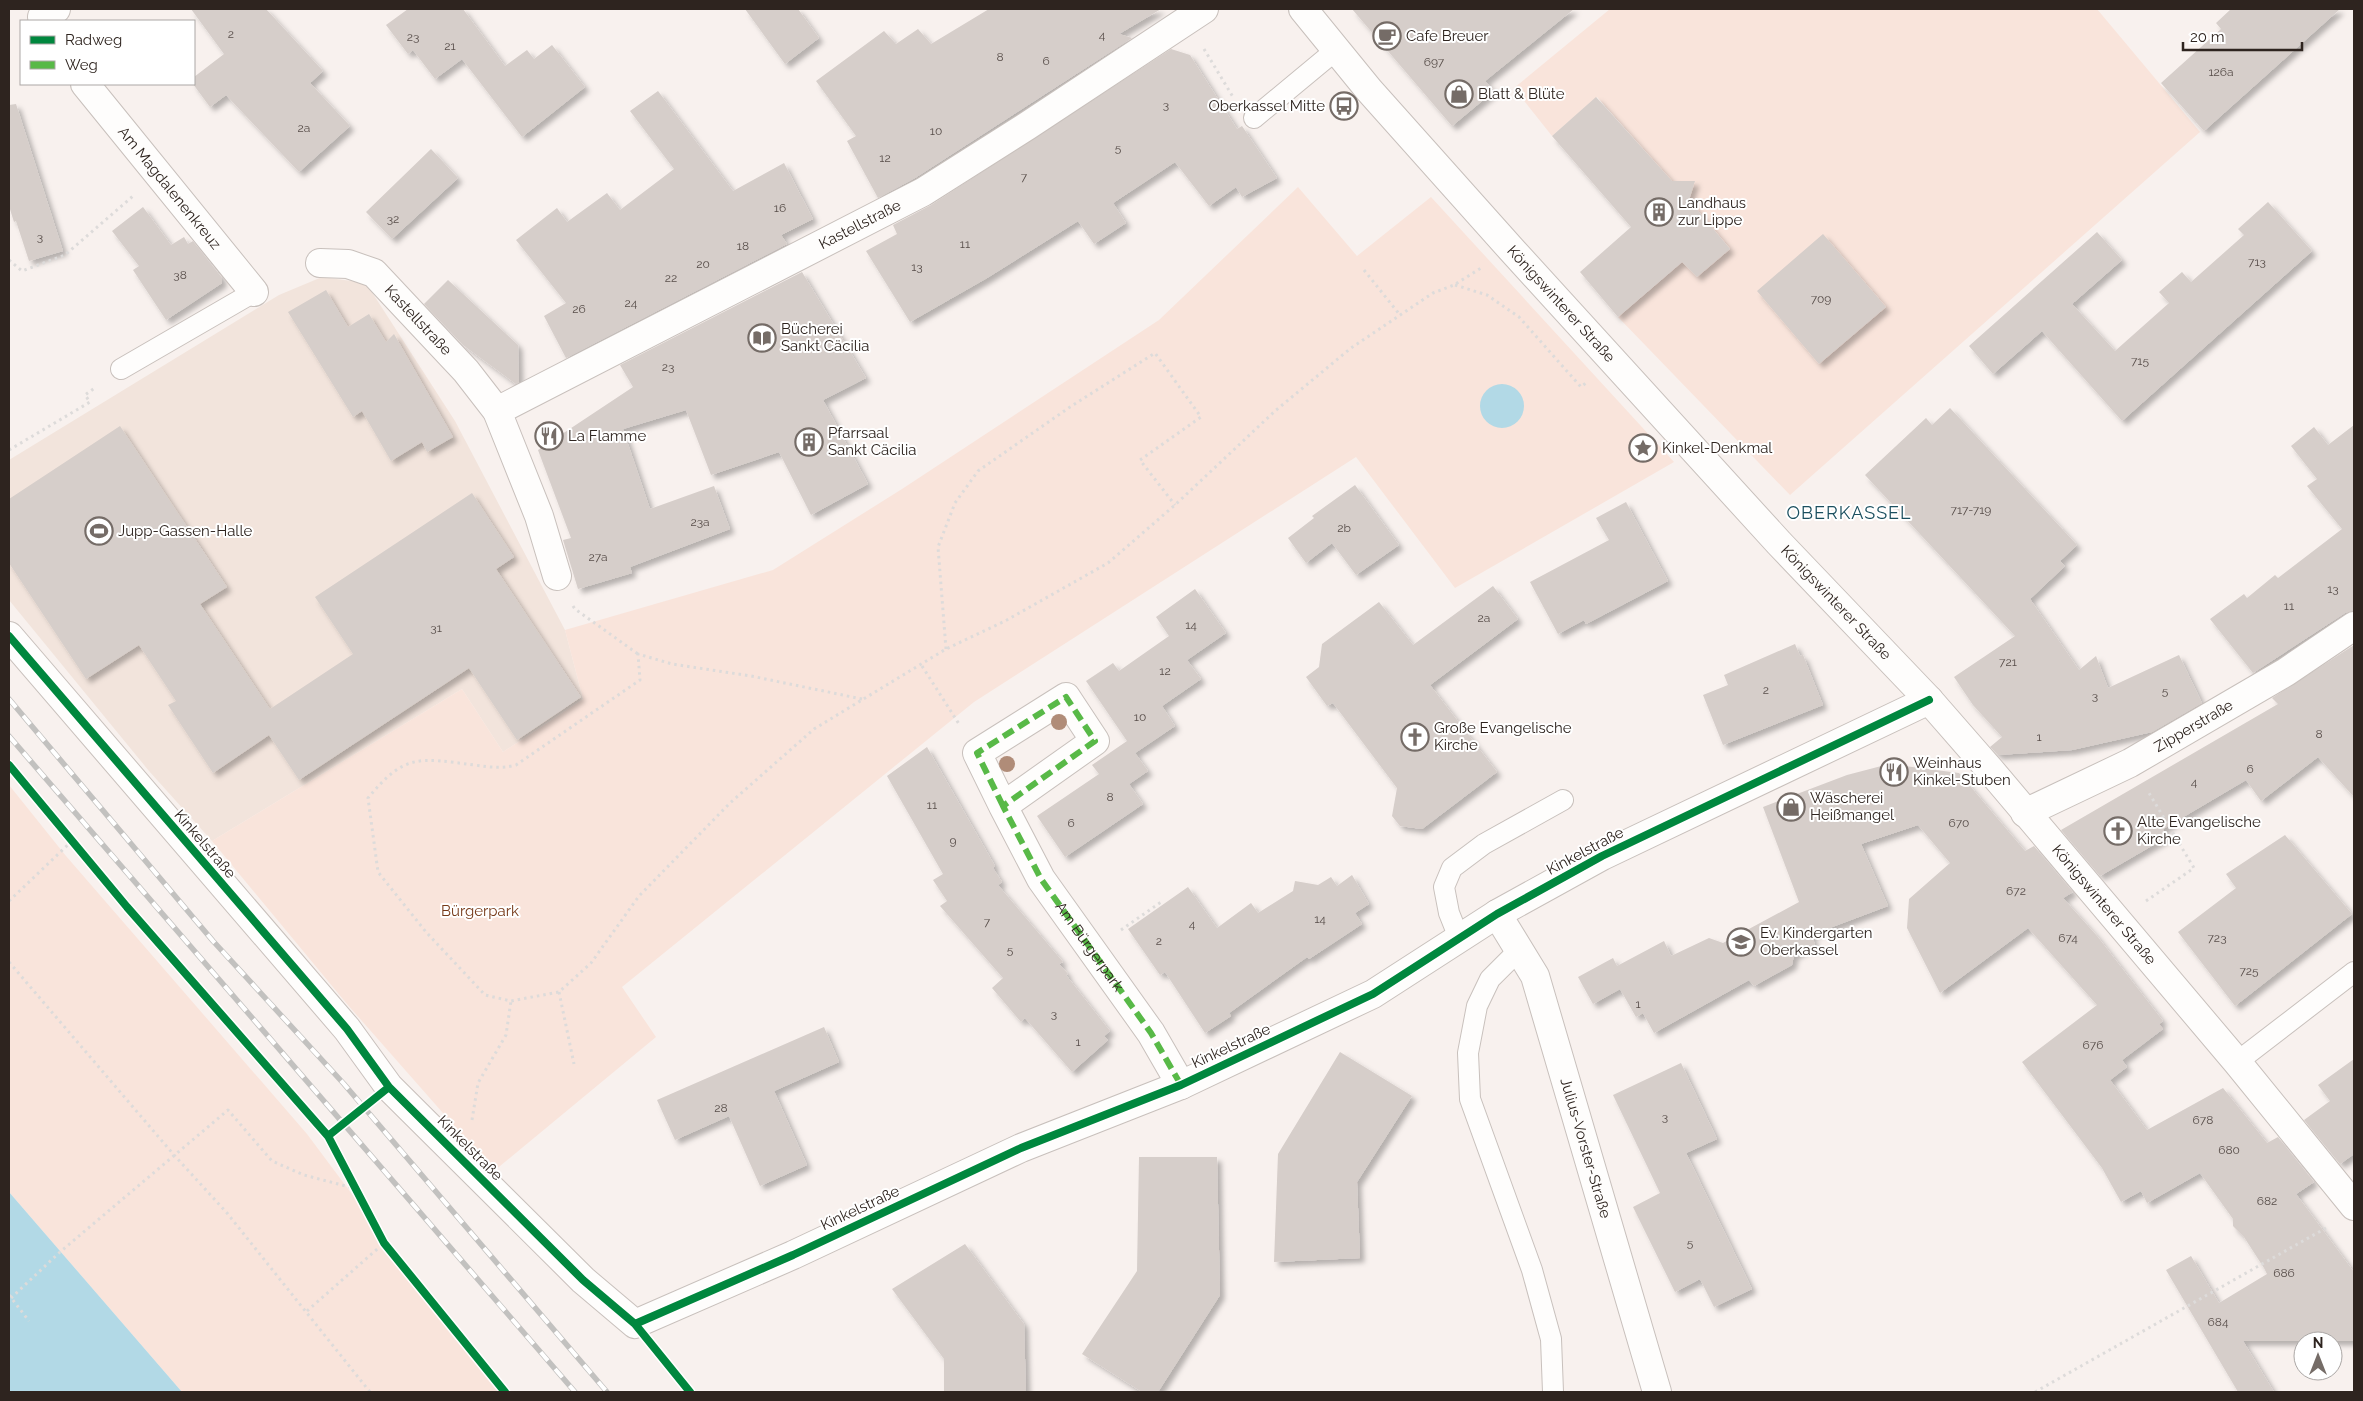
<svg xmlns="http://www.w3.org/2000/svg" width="2363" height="1401" font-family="Raleway,sans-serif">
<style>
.built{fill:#f2e4dc}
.green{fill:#f9e4db}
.water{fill:#b2d9e6}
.building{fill:#d6ceca;filter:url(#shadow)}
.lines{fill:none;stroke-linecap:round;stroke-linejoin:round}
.service-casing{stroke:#c8c0bc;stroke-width:22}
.minor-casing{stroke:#c8c0bc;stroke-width:30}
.secondary-casing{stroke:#c8c0bc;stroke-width:30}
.path{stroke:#dddbda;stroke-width:3;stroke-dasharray:2.5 4;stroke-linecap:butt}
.service{stroke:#fefdfc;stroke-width:20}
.minor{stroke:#fefdfc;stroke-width:28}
.secondary{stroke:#fefdfc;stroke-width:28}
.rail-casing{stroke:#c2c1bf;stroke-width:5.5}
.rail{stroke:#fff;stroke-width:4;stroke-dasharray:11;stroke-linecap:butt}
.quiet{stroke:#58b947;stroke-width:6;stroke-dasharray:12 6;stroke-linecap:butt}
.cycleway-casing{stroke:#fff;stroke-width:11}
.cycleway{stroke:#00873e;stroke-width:8}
.tree{fill:#b08c78}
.labels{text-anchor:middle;stroke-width:4;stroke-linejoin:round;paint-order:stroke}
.number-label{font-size:12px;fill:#584e4a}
.poi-label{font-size:15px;fill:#2e241f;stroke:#fff;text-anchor:start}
.street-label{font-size:15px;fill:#2e241f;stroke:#fff}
.park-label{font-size:15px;fill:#763918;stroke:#fff}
.quarter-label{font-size:18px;letter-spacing:1px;fill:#1b4f5f;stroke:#fff}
</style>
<defs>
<filter id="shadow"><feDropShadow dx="4.5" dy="4.5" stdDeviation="2.5" flood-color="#0004"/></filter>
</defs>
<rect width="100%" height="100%" fill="#f8f1ee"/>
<path class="built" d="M322,277L366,283L455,421L565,630L583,699L503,752L462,689L212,841L149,771L9,600V460L279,295Z"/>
<path class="green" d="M1610,9H2097L2200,132L1790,495L1618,317L1682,262L1730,249L1687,198L1691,194L1692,186H1676L1597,97L1552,136L1514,88Z
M1298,187L1357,256L1431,197L1674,462L1455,588L1356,457L974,702L622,987L656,1037L494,1171L347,1004L212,841L462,689L503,752L583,699L565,630L773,570L902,489L1159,320Z
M9,785L66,856L307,1134L387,1241L510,1392H182L9,1192Z"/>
<path class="water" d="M1480 406a22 22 0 1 1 44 0a22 22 0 1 1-44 0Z
M9,1192L182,1392H9Z"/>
<path class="building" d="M191,9H266L323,71L310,83L350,126L299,172L226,95L210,107L193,84L194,77L224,54Z
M408,9H463L505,66L527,50L534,59L552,45L585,87L522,137L462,59L435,79L413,50L408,54L386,25Z
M745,9H798L819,38L785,64Z
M989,9H1161L1119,34L1132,38L915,178L878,198L847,141L856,136L816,81L884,31L896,44L918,29L931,44Z
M1352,9H1574L1485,81L1494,91L1452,126Z
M2231,9H2340L2204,131L2161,83L2221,29L2216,23Z
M1171,49L1190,55L1237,129L1242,126L1277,178L1242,197L1236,187L1209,206L1175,162L1113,203L1126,223L1094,244L1078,221L987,278L910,322L866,251L897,234L893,225L931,205Z
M658,91L733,191L784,163L813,219L781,235L787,244L566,358L544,316L566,303L516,240L557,208L567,222L607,193L620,210L674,169L630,111Z
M1596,97L1672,181H1695L1689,200L1730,249L1697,277L1682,262L1618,317L1580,272L1631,227L1552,136Z
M16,104L63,251L29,261L16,221L14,222L9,206V105Z
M431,149L458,178L392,239L366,212Z
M2268,202L2312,251L2122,421L2042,331L1993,374L1969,346L2097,232L2122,260L2072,304L2115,351L2169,303L2159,292L2182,272L2191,282L2244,235L2238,229Z
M143,207L171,245L184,237L188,244L193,241L222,278V283L166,320L133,270L139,266L112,231Z
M1823,234L1886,307L1819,364L1757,291Z
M802,272L866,378L823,400L868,484L811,515L779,452L711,475L686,410L623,429L650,509L714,486L730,529L630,567L632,573L578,589L563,540L571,538L538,450L633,387L620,365Z
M448,280L518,345L519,382L516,384L463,345L424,304Z
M326,290L348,327L369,314L386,342L394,334L453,437L427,452L422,442L391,461L362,411L353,417L288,312Z
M1950,408L2077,545L2060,561L2065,566L2030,599L2079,670L2096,656L2108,688L2179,655L2202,703L2152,732L2072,750L1998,755L1990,747L2002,737L1973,705L1954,677L2015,636L1865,475L1926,418L1932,425Z
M2354,425V611L2345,613L2253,673L2210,619L2244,594L2247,598L2275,575L2278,578L2342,529L2307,486L2317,479L2291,446L2314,427L2328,445Z
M120,426L227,587L200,604L270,709L353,654L315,597L472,493L514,557L496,569L581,697L517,740L469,668L299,780L269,735L213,773L168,705L176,701L139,645L86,679L9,563V499Z
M1355,485L1399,545L1356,575L1332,543L1306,563L1288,538L1314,518L1312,516Z
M1626,502L1668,581L1586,624L1584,620L1558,634L1530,582L1609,540L1596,518Z
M1493,586L1518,619L1430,685L1497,772L1422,829L1400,826L1392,816L1397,788L1333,703L1327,706L1306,677L1319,667L1322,644L1379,602L1413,645Z
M1195,589L1226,633L1187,660L1201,679L1162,706L1175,726L1135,753L1148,771L1129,784L1143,804L1065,857L1037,816L1099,774L1092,765L1127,741L1086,681L1113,663L1119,671L1169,636L1156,617Z
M1795,644L1800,656L1803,655L1823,705L1723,745L1703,695L1728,685L1724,675Z
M2354,645V797L2318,757L2261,801L2246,780L2163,829L2167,837L2100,876L2061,830L2278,704L2272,698Z
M927,747L995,866L993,868L1002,882L998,885L1063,962L1059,964L1068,974L1066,975L1110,1031L1104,1036L1108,1040L1072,1072L1025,1018L1021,1022L992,988L1003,978L940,906L947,901L933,880L943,874L887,776Z
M1889,764L1959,773L2025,851L2034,846L2073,892L2063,898L2097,936L2163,1021L2159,1024L2163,1029L2122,1060L2127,1067L2110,1080L2147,1130L2223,1088L2267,1143L2278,1137L2314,1182L2296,1194L2354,1272V1341H2243L2274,1392H2238L2166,1270L2191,1256L2219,1303L2267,1274L2264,1268L2244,1237L2233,1226V1219L2200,1173L2147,1203L2141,1191L2121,1202L2102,1168L2022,1062L2097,1005L2028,928L1940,993L1907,928L1909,899L1950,863L1918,825L1861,844L1888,906L1811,935L1815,944L1794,955L1792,965L1754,986L1749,980L1654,1033L1643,1013L1636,1017L1620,989L1593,1004L1578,977L1613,958L1617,966L1664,941L1671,956L1709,938L1723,943L1799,902L1763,807L1847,775Z
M2285,835L2352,914L2235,1006L2178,932L2236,888L2226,874Z
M1352,875L1369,904L1355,913L1362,924L1309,959L1307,957L1229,1013L1231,1016L1205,1033L1165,972L1160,975L1128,929L1188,887L1217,928L1251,903L1258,913L1293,891L1295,881L1318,885L1331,877L1337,886Z
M824,1027L839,1062L774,1091L807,1165L760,1186L729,1116L675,1140L657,1100Z
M1340,1052L1412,1096L1357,1182L1360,1258L1274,1262L1278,1154Z
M2354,1059V1154L2340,1164L2304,1120L2330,1101L2318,1085Z
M1681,1063L1717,1139L1686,1153L1752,1289L1714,1307L1700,1279L1675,1292L1633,1207L1660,1193L1613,1095Z
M1139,1157H1217L1220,1295L1158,1392H1142L1082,1354L1137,1271Z
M965,1244L1024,1324L1026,1392H944V1359L892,1289Z"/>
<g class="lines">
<g class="service-casing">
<path id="service" d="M1254,118L1336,50
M121,369L254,292
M1459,938L1449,913L1444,887L1452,868L1484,844L1563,800
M1519,950L1490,979L1477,1006L1468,1053L1470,1099L1532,1270L1551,1339L1553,1392
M2237,1062L2354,972"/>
</g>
<g class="minor-casing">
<g id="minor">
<path d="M42,17L56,9"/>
<path id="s1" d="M85,84L254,292"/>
<path id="s2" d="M320,263L348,264L374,273L466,371L497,411L539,516L557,576"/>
<path id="s3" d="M497,411L923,192L1027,126L1204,9"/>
<path d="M9,636L347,1029L389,1087L583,1280L635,1324L793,1255L1021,1148L1181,1085L1373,994L1497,914L1602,856L1929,700"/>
<path d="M1003,806L977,753L1066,697L1095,741L1003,806L1041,879L1151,1033L1181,1085"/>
<path id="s4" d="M2025,813L2130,763L2286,672L2354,626"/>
<path id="s5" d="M1497,914L1535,976L1657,1392"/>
</g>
</g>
<g class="secondary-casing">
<g id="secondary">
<path id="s6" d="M1303,9L1369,90L1511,249L1779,543L1929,700L1991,771L2237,1062L2354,1206"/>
</g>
</g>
<path class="path" d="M1204,49L1233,97
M9,260L22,271L65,255L133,196
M1364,270L1400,315
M1455,285L1487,295L1519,317L1581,387L1587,382
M9,450L90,402L85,395L96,387
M573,606L575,609L638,654
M946,649L938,547L955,503L978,471L1070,407L1155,353L1201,417L1140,460L1175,505
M922,666L959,724
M862,699L751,676L672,664L638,654L640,680L516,765C501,769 490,767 474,765C419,758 405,753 368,798L378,872L426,932L485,995L511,1001L559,992L591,963L639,896L730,803L814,729L946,649L1005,621L1108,563L1175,505L1275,411L1351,348L1433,293L1454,285L1481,268
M9,901L73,840
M2146,901L2194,868L2149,793
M1121,930L1161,902
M9,962L174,1155L227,1213L370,1392
M559,992L574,1064
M472,1120L478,1083L506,1035L511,1001
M9,1295L29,1321
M11,1298L60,1252L228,1110L272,1161L304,1175L357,1189
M307,1311L384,1243
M2035,1392L2326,1228"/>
<use href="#service" class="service"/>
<use href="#minor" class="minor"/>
<use href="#secondary" class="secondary"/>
<g class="rail-casing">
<path id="rail" d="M9,699L213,941L344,1084L607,1392
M9,736L575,1392"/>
</g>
<use href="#rail" class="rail"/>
<path class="quiet" id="s7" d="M1003,806L977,753L1066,697L1095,741L1003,806L1041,879L1151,1033L1181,1085"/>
<g class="cycleway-casing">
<path id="cycleway" d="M9,636L347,1029L389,1087L583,1280L635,1324L793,1255L1021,1148L1181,1085L1373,994L1497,914L1602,856L1929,700
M9,765L127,907L328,1136L384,1243L505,1392
M328,1136L389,1087
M635,1324L690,1392"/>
</g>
<use href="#cycleway" class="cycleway"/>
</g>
<g class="tree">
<circle cx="1059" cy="722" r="8"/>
<circle cx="1007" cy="764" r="8"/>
</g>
<defs>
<g id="cafe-ring" transform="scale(1.4375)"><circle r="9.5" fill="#fff" stroke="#756c67" stroke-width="1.5"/><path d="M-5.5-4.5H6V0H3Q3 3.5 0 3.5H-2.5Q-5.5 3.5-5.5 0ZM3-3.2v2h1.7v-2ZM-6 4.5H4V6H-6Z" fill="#756c67"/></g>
<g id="shop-ring" transform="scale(1.4375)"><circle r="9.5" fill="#fff" stroke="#756c67" stroke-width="1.5"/><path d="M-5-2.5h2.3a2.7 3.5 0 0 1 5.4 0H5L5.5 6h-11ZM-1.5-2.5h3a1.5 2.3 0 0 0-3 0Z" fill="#756c67"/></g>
<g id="bus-ring" transform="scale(1.4375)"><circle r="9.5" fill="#fff" stroke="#756c67" stroke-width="1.5"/><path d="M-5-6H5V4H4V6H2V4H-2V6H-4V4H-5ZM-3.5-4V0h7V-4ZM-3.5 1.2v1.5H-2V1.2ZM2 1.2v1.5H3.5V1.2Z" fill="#756c67"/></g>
<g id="building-ring" transform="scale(1.4375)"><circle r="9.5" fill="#fff" stroke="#756c67" stroke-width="1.5"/><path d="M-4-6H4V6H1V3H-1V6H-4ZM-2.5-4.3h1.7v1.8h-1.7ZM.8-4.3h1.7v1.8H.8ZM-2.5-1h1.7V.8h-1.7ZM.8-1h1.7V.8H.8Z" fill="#756c67"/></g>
<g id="library-ring" transform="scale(1.4375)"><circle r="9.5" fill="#fff" stroke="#756c67" stroke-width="1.5"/><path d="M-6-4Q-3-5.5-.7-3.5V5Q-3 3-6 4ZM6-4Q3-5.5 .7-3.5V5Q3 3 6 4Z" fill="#756c67"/></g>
<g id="restaurant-ring" transform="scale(1.4375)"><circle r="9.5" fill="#fff" stroke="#756c67" stroke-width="1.5"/><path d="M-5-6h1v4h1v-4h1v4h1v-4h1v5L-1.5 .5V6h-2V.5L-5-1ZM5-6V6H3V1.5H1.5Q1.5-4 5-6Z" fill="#756c67"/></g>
<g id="sight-ring" transform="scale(1.4375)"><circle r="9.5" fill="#fff" stroke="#756c67" stroke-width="1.5"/><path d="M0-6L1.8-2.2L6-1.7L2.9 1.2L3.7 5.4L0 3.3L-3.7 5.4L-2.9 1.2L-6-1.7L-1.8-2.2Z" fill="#756c67"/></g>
<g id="stadium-ring" transform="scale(1.4375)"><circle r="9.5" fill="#fff" stroke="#756c67" stroke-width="1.5"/><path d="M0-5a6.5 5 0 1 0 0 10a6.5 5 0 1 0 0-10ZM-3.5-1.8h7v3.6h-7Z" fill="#756c67"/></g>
<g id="church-ring" transform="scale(1.4375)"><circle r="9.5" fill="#fff" stroke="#756c67" stroke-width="1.5"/><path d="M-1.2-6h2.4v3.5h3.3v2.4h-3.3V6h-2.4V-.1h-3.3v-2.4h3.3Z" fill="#756c67"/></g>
<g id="school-ring" transform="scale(1.4375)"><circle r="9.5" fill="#fff" stroke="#756c67" stroke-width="1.5"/><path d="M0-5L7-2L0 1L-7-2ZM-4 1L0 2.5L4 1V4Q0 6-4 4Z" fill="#756c67"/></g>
</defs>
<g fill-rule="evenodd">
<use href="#cafe-ring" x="1387" y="36"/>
<use href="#shop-ring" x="1459" y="94"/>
<use href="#bus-ring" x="1344" y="106"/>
<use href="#building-ring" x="1659" y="212"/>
<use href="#library-ring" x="762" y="338"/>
<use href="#restaurant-ring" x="549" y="436"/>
<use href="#building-ring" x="809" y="442"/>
<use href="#sight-ring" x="1643" y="448"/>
<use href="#stadium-ring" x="99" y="531"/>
<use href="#church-ring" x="1415" y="737"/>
<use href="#restaurant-ring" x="1894" y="772"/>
<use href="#shop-ring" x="1791" y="807"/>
<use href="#church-ring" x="2118" y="831"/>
<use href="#school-ring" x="1741" y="942"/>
</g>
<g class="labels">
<g class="number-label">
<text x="231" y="38">2</text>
<text x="1102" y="39">4</text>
<text x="413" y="41">23</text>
<text x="450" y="50">21</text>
<text x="1000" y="61">8</text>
<text x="1046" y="65">6</text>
<text x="1434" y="66">697</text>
<text x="2221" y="76">126a</text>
<text x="1166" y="109">3</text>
<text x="304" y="132">2a</text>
<text x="936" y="135">10</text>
<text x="1118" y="152">5</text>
<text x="885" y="162">12</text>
<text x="1024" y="181">7</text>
<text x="780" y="212">16</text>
<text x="393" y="223">32</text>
<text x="40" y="241">3</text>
<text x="965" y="248">11</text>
<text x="743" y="250">18</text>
<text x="2257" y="266">713</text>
<text x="703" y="268">20</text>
<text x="917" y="271">13</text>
<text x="180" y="279">38</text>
<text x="671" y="282">22</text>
<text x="1821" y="303">709</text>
<text x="631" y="307">24</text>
<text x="579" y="313">26</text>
<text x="2140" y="365">715</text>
<text x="668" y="371">23</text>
<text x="1971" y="514">717-719</text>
<text x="700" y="526">23a</text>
<text x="1344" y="532">2b</text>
<text x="598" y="561">27a</text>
<text x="2333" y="593">13</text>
<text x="2289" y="610">11</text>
<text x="1484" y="622">2a</text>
<text x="1191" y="629">14</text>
<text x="436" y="632">31</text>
<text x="2008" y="666">721</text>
<text x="1165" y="675">12</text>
<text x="1766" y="694">2</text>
<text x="2165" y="695">5</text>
<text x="2095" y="700">3</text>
<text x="1140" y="721">10</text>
<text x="2319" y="738">8</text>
<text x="2039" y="741">1</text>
<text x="2250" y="773">6</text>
<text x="2194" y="786">4</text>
<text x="1110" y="801">8</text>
<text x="932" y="809">11</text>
<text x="1071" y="827">6</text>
<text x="1959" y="827">670</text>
<text x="953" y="845">9</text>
<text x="2016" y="895">672</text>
<text x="1320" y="923">14</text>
<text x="987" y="926">7</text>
<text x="1192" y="928">4</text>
<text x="2068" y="942">674</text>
<text x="2217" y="942">723</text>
<text x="1159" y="945">2</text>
<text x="1010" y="954">5</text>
<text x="2249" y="975">725</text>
<text x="1638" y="1008">1</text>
<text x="1054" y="1018">3</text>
<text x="1078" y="1046">1</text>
<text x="2093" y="1049">676</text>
<text x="721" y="1112">28</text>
<text x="1665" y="1121">3</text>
<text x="2203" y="1124">678</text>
<text x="2229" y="1154">680</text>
<text x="2267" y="1205">682</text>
<text x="1690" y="1247">5</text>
<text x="2284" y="1277">686</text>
<text x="2218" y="1326">684</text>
</g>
<g class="poi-label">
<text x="1406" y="41">Cafe Breuer</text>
<text x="1478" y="99">Blatt &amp; Blüte</text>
<text x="1325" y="111" text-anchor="end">Oberkassel Mitte</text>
<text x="1678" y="208">Landhaus<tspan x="1678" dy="17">zur Lippe</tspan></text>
<text x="781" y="334">Bücherei<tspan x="781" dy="17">Sankt Cäcilia</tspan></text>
<text x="828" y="438">Pfarrsaal<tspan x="828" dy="17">Sankt Cäcilia</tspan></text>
<text x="568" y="441">La Flamme</text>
<text x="1662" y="453">Kinkel-Denkmal</text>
<text x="118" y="536">Jupp-Gassen-Halle</text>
<text x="1434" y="733">Große Evangelische<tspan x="1434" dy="17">Kirche</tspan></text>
<text x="1913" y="768">Weinhaus<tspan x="1913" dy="17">Kinkel-Stuben</tspan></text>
<text x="1810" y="803">Wäscherei<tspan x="1810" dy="17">Heißmangel</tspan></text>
<text x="2137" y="827">Alte Evangelische<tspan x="2137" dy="17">Kirche</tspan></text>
<text x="1760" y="938">Ev. Kindergarten<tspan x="1760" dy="17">Oberkassel</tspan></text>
</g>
<g class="street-label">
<text dy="5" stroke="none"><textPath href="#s1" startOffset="134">Am Magdalenenkreuz</textPath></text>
<text dy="5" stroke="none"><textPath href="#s3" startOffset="408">Kastellstraße</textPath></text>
<text dy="5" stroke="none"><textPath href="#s6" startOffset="392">Königswinterer Straße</textPath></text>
<text dy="5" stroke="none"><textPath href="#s2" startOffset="120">Kastellstraße</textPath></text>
<text dy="5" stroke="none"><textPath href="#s6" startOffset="798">Königswinterer Straße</textPath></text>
<text dy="5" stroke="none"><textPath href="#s4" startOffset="190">Zipperstraße</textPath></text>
<text transform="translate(205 844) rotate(49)" y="5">Kinkelstraße</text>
<text transform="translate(1585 851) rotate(-28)" y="5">Kinkelstraße</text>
<text dy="5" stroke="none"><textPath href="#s6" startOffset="1202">Königswinterer Straße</textPath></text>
<text dy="5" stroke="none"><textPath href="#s7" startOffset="495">Am Bürgerpark</textPath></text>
<text transform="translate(1231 1046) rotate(-25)" y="5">Kinkelstraße</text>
<text transform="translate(470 1148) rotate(45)" y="5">Kinkelstraße</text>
<text dy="5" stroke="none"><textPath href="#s5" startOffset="252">Julius-Vorster-Straße</textPath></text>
<text transform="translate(860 1208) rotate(-25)" y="5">Kinkelstraße</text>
</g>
<g class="park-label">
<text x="480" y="916">Bürgerpark</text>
</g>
<g class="quarter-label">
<text x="1849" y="519">OBERKASSEL</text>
</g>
</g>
<rect width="2363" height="1401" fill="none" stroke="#2e241f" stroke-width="20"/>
<rect x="20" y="20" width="175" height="65" fill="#ffffff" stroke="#aba7a5"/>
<rect x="30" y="36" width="25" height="8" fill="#00873e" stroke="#aba7a5"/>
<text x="65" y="45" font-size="15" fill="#2e241f">Radweg</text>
<rect x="30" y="61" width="25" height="8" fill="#58b947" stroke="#aba7a5"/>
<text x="65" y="70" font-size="15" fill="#2e241f">Weg</text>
<g transform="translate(2318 1356)"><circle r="24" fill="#ffffff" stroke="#aba7a5"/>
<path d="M0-4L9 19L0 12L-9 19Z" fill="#756c67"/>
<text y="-8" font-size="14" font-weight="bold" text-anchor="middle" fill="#2e241f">N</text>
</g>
<path d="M2183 42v8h119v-8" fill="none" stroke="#2e241f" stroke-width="2.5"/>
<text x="2190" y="42" font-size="15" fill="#2e241f" stroke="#ffffff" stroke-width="4" paint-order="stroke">20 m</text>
</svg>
